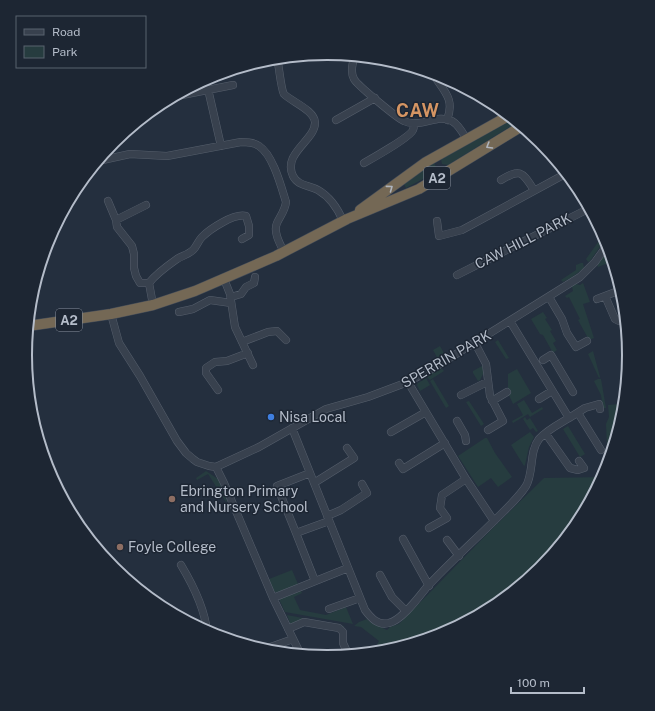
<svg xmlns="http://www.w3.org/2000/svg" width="655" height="711" font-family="'Public Sans',sans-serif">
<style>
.green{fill:#263c3f}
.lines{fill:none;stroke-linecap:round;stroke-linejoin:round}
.minor-casing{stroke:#565f6c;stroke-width:8}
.highway-casing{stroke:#434c59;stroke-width:11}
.minor{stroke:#38414e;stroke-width:7}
.highway{stroke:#746855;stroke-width:10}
.oneway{stroke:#aeb4bd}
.shop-dot{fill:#3f7fe0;stroke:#1d2633;stroke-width:1.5}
.education-dot{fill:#8d6e63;stroke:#1d2633;stroke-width:1.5}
.labels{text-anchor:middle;stroke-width:3;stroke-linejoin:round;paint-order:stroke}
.shield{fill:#1d2633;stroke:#878f9c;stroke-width:1}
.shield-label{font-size:13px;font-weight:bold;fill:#b4bcc9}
.street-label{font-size:14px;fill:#b4bcc9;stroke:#1d2633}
.poi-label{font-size:14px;fill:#b4bcc9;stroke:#1d2633;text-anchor:start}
.district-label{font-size:18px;font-weight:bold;letter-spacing:1px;fill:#d59563;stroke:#1d2633}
.rim{fill:none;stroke:#b4bcc9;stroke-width:2}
</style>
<rect width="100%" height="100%" fill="#242f3e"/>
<path class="green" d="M513,119L514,123L513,125L448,165L442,164L441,159Z
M434,163L438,171L406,188L404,184Z
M601,238L604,241L590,261L588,262L586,259Z
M611,252L613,261L598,267L597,264L606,253Z
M581,263H583L584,268L571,278L563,282L561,280L576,270V265Z
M583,283L590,302L583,304L594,338L589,340L578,320L580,319L569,297L567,298L565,296L573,291L572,286L575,284L580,285Z
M543,312L547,318L545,319L552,330L550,331L556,341L553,343L557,350L553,353L543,335L540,334L531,319Z
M498,340L509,358L506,359L495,342Z
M440,346L445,355L438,359L433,350Z
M593,351L600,377L599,378L588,354Z
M482,366L484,372L480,380L478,381L473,373V371Z
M442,369L444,371L430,380L426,376L437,370Z
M517,369L531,393L513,404L508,393V374Z
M426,378L430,385L420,391L417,385L418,383Z
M433,379L449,406L446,408L430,381Z
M598,379H601L606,408H603L601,395L594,381Z
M524,400L532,413L542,407L543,409L530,417L528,414L513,423L512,421L523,415L517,404Z
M469,401L484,424L481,426L466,402Z
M620,404L624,415L608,469L606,424L609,417L608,405Z
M525,417L527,420L530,418L538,431L536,432L533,428L530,430L523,419Z
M568,426L585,454L580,457L563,429Z
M530,432L534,437L529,447L525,465L524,466L511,445Z
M485,438H487L495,453L512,477L498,487L491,478L478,487L458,456Z
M206,471L218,479L227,501L226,502L208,474L197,480L196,478Z
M604,477L579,524L541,570L495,607L443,635L386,652L368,654L375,648L379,641L361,627L354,626L359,622L367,619L370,622L387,630L390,627L399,624L490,531L544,478Z
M292,570L298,584L278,592H274L269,579Z
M301,591L302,593L294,597L300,610L326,615L346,607L353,624L285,612L279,599Z
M287,615L344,626V628L290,623Z"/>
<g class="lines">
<g class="minor-casing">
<path id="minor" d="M355,56C352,64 350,72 354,79C357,85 397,118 404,121C406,122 410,123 413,123C426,125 438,114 452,121C459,125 463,133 467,140
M318,57L332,53
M277,58C279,65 281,90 284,94C292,102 314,110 315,122C316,140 282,153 293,176C298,186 309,185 318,190C330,197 338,209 343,221
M437,80C447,94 454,102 447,120
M208,89L221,146
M172,97L233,85
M336,120L375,98
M98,161L130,154L167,156L241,142C247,142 254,142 259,146C273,155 281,186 286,202C285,211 280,216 277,223C273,232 280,244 284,252
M364,163C373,158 410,137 413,130C414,128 414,126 414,123
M501,180C521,168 522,172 534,190
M108,201L116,220L117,227L132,246L134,254V268L136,276L140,283H149L153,305
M116,220L146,205
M437,221L439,236L462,230L567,173
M457,275L586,210L589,206
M224,279L230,294L235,327L253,365
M149,283C156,274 167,266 177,259C182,256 189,254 193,250C197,246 198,241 202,237C210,229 234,213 246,216L249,226V235L242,239
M605,296L615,319L619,321L626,318
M231,297L241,294L246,287L254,283L255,277
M549,297L562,319L567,333L576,347L587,341
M597,299L618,291
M179,312L193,309L210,300L231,303
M111,314L119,343L140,376L177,441L186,453L193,459L197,462L209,466L216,467L259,447L326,409L368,397L408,382L432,369L580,277L595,262L608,244
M242,342L268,332L277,331L286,340
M475,343L486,364L490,396L503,421L488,430
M543,360L551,355L573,392
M408,382L466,479L494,521
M627,382L626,375L628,373
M218,390L206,373V368L215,362L227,361L248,353
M461,395L487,382
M539,399L552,391
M492,401L507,392
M578,413L601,450
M569,418L585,408L599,404L600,409
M457,421L465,435L466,441
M292,428L365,610C371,618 378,626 389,623C402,620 418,598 426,588C449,563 474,541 498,517C507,508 519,497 526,486C534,472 529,452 539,439C547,430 559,424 569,418L510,321
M391,432L426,412
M546,434L570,468L578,470L584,468L579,461
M399,463L403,469L445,443
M216,467L224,483L273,598L301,655
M314,483L354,458L347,448
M327,516L341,510L367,493L362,484
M429,528L447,518L440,508L442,495L466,479
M296,533L277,486L310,473
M403,539L429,586
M447,540L459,556
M181,565C193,585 205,609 207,632
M380,575L392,597L406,611
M315,581L296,533L329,521
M273,598L348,568
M329,609L360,598
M288,629L304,622L339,628L343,632V643L349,656
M262,650L293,639"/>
</g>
<g class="highway-casing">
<path id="highway" d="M360,210L426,162L510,115
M28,326L111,314L153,305L195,291L276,256L347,219L419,189L522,126"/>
</g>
<use href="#minor" class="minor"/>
<use href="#highway" class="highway"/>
</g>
<defs><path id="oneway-chevron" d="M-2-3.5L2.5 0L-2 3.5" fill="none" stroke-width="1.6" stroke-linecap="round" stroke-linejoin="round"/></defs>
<g class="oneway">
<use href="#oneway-chevron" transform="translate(489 146) rotate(149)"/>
<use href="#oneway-chevron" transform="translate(390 188) rotate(-36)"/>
</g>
<circle class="shop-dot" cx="271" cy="417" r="4"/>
<g class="education-dot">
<circle cx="172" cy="499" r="4"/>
<circle cx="120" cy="547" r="4"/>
</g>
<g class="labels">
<g class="shield">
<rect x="424" y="167" width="26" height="22" rx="3"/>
<rect x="56" y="309" width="26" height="22" rx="3"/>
</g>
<g class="shield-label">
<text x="437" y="183">A2</text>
<text x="69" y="325">A2</text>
</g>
<g class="street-label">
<text transform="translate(523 241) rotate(-27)" y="5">CAW HILL PARK</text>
<text transform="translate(446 359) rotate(-30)" y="5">SPERRIN PARK</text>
</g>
<g class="poi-label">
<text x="279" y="422">Nisa Local</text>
<text x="180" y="496">Ebrington Primary<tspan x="180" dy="16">and Nursery School</tspan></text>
<text x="128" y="552">Foyle College</text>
</g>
<g class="district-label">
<text x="418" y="117">CAW</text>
</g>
</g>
<path d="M0 0H655V711H0ZM32 355a295 295 0 1 1 590 0a295 295 0 1 1-590 0Z" fill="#1d2633" fill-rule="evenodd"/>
<path class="rim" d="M32 355a295 295 0 1 1 590 0a295 295 0 1 1-590 0Z"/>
<rect x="16" y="16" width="130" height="52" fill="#1d2633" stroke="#59626f"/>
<rect x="24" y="29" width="20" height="6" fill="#38414e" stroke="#59626f"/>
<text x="52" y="36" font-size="12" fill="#b4bcc9">Road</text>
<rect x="24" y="46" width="20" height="12" fill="#263c3f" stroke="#59626f"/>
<text x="52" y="56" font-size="12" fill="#b4bcc9">Park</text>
<path d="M511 687v6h73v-6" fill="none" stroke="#b4bcc9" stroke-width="2"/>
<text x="517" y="687" font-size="12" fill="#b4bcc9" stroke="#1d2633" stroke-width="3" paint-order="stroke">100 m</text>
</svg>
